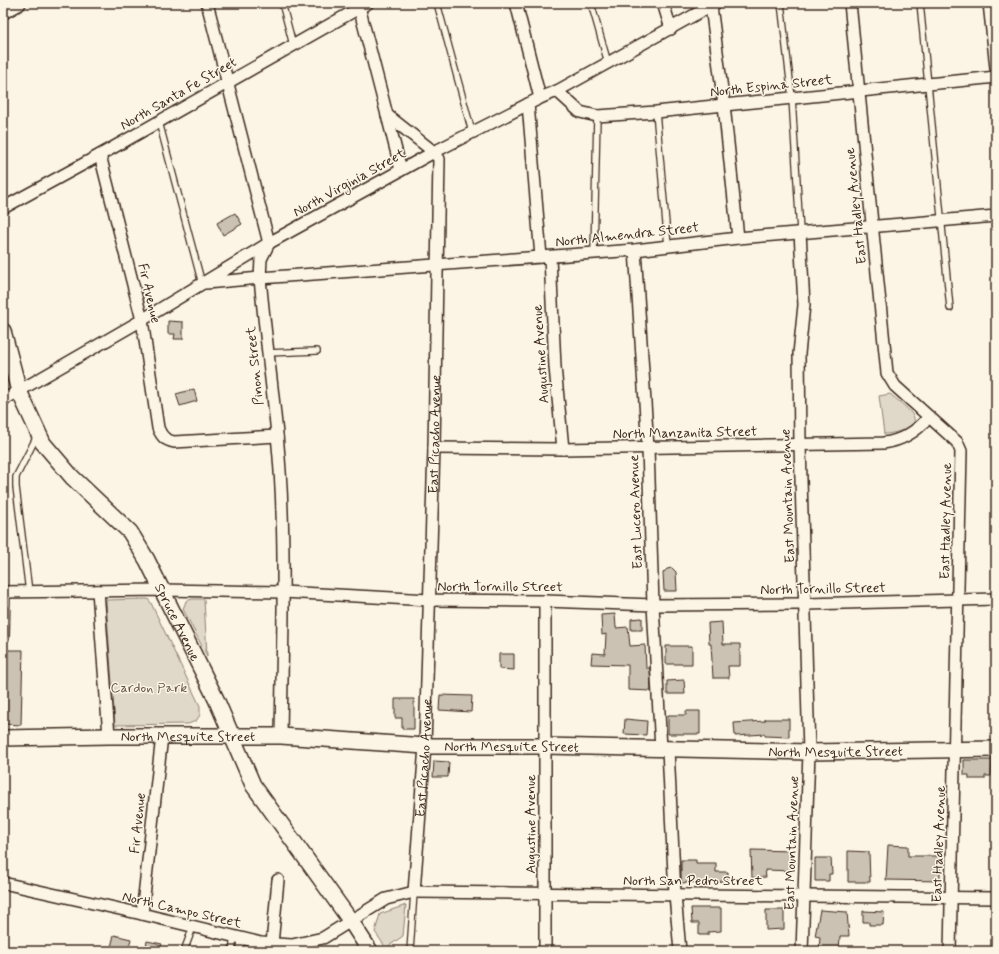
<svg xmlns="http://www.w3.org/2000/svg" width="999" height="954" font-family="Mynerve,sans-serif">
<style>
.green{fill:#e0d8c8;stroke:#8e8173}
.building{fill:#ccc2b3;stroke:#3b2a1e}
.lines{fill:none;stroke-linecap:round;stroke-linejoin:round}
.lane-casing{stroke:#3b2a1e;stroke-width:8}
.street-casing{stroke:#3b2a1e;stroke-width:14}
.secondary-casing{stroke:#3b2a1e;stroke-width:18}
.lane{stroke:#fcf5e5;stroke-width:5.5}
.street{stroke:#fcf5e5;stroke-width:11}
.secondary{stroke:#fcf5e5;stroke-width:15}
.labels{text-anchor:middle;stroke-width:3;stroke-linejoin:round;paint-order:stroke}
.street-label{font-size:14px;fill:#3b2a1e;stroke:#fcf5e5}
.park-label{font-size:14px;fill:#645648;stroke:#fcf5e5}
</style>
<rect width="100%" height="100%" fill="#fcf5e5"/>
<filter id="ink" filterUnits="userSpaceOnUse"><feTurbulence type="fractalNoise" baseFrequency=".025" numOctaves="2"/><feDisplacementMap in="SourceGraphic" scale="8" xChannelSelector="R" yChannelSelector="G"/><feConvolveMatrix kernelMatrix="1 2 1 2 8 2 1 2 1" color-interpolation-filters="sRGB"/></filter>
<g filter="url(#ink)">
<path class="green" d="M890,394C897,400 906,406 912,414C923,428 892,434 884,434L879,396Z
M143,599H148L151,603L200,706V715L196,721L188,724L115,725L106,600Z
M192,599H204L207,656L183,609L186,601Z
M406,905L403,936L386,948L375,932L380,914Z"/>
<path class="building" d="M235,213L242,224L223,235L217,223Z
M168,321L183,322V339H174L175,334H168Z
M194,389L197,401L180,406L176,394Z
M672,568L676,572L677,591H664L663,573L667,569Z
M615,614L616,628L628,627L630,646L645,645L646,668H650L651,691L628,690V665L591,664L592,653L605,654L606,634L602,635L601,615Z
M642,618V630H631V619Z
M722,622L723,644H740V666H728L729,678H713L711,644H709L708,623Z
M666,646H692V664H666Z
M3,650H23L21,725L3,724Z
M499,654H514V670L499,669Z
M684,680L685,694H667V681Z
M440,695L472,696L471,712L439,710Z
M395,699H414V729H402V718H395Z
M686,711H700V734H668V715H686Z
M625,719L647,721L646,735L624,734Z
M765,719H789V737L765,736V734L735,736L734,723L765,721Z
M964,760H992L991,776H985V779H969V775H964Z
M434,761L449,762L448,777H433Z
M888,845L908,846V856H940V881L886,880Z
M751,850L793,851V871L765,870L766,877L752,878Z
M848,851L869,852L870,882H848Z
M815,858H831L832,874H829V881H815Z
M681,860H696V863H716V872H728V881L681,883Z
M691,908H721V931L708,932V935H699V923H692Z
M766,910H784V929L766,930Z
M820,910L847,912L849,936H840L839,951H819L820,937L815,936Z
M863,911L884,912L883,925H869V922H863Z
M114,935L131,939L128,951H110Z
M147,941L162,944L160,951H145Z"/>
<g class="lines">
<g class="lane-casing">
<path id="lane" d="M282,3L293,45
M437,3L472,132
M591,3L608,63
M781,3L792,98L800,232
M920,3L950,308
M656,112L668,246
M159,122L202,284
M594,253L597,116
M267,353L317,351
M29,592L16,487V477L37,436
M6,638L7,592
M184,951L193,927
M232,951L234,937
M239,951L242,939
M410,951L414,892"/>
</g>
<g class="street-casing">
<g id="street">
<path d="M207,3L269,243L261,259L260,278C267,356 280,434 282,512C285,587 282,662 281,736"/>
<path d="M516,3L540,98"/>
<path d="M663,3L671,29"/>
<path d="M850,3L887,373L895,386L957,442L961,451L950,951"/>
<path d="M989,3L996,68"/>
<path d="M711,6L724,105L738,238"/>
<path d="M557,91L580,112L597,116L656,112L996,77"/>
<path d="M528,104L541,257"/>
<path d="M387,115L401,170"/>
<path d="M100,155L142,320L158,428C162,437 165,440 174,442L277,436"/>
<path d="M3,208L100,155L368,3"/>
<path d="M800,232L804,305L799,354L800,445L809,752L802,951"/>
<path d="M635,250L648,448L653,605L661,749"/>
<path d="M550,257L555,367L563,449"/>
<path d="M206,283L260,278L635,250L738,238L996,216"/>
<path d="M3,400L142,320L269,243L434,152L540,98L557,91L716,3"/>
<path d="M434,448L563,449L883,443C901,441 917,431 929,417"/>
<path d="M98,591L109,736"/>
<path d="M3,592L162,590L283,592L429,600L545,601L653,605L806,604L996,599"/>
<path d="M668,749L675,895L680,951"/>
<path id="s1" d="M3,883L142,914L261,943L292,945L323,938L386,899L414,892L425,746L434,448L439,159L434,152L387,115L358,3"/>
<path d="M414,892L996,898"/>
<path d="M142,914L162,736"/>
<path d="M272,944L278,880"/>
<path d="M545,951V601"/>
</g>
</g>
<g class="secondary-casing">
<g id="secondary">
<path d="M3,11L18,3"/>
<path id="s2" d="M3,331L19,391L43,443L72,477L130,532L147,560L216,699L253,785L350,920L370,951"/>
<path id="s3" d="M3,738L109,736H281L425,746H545L809,752L996,749"/>
</g>
</g>
<use href="#lane" class="lane"/>
<use href="#street" class="street"/>
<use href="#secondary" class="secondary"/>
</g>
</g>
<g class="labels">
<g class="street-label">
<text transform="translate(771 85) rotate(-6)" y="5">North Espina Street</text>
<text transform="translate(178 93) rotate(-30)" y="5">North Santa Fe Street</text>
<text transform="translate(349 182) rotate(-29)" y="5">North Virginia Street</text>
<text transform="translate(855 206) rotate(-96)" y="5">East Hadley Avenue</text>
<text transform="translate(627 234) rotate(-6)" y="5">North Almendra Street</text>
<text transform="translate(150 293) rotate(77)" y="5">Fir Avenue</text>
<text transform="translate(540 354) rotate(-94)" y="5">Augustine Avenue</text>
<text transform="translate(254 366) rotate(-96)" y="5">Pinon Street</text>
<text transform="translate(685 432) rotate(-1)" y="5">North Manzanita Street</text>
<text dy="5" stroke="none"><textPath href="#s1" startOffset="889">East Picacho Avenue</textPath></text>
<text transform="translate(787 496) rotate(-92)" y="5">East Mountain Avenue</text>
<text transform="translate(635 512) rotate(-92)" y="5">East Lucero Avenue</text>
<text transform="translate(945 521) rotate(-89)" y="5">East Hadley Avenue</text>
<text x="500" y="591">North Tornillo Street</text>
<text transform="translate(823 588) rotate(-1)" y="5">North Tornillo Street</text>
<text dy="5" stroke="none"><textPath href="#s2" startOffset="346">Spruce Avenue</textPath></text>
<text dy="5" stroke="none"><textPath href="#s3" startOffset="185">North Mesquite Street</textPath></text>
<text dy="5" stroke="none"><textPath href="#s3" startOffset="509">North Mesquite Street</textPath></text>
<text dy="5" stroke="none"><textPath href="#s3" startOffset="833">North Mesquite Street</textPath></text>
<text dy="5" stroke="none"><textPath href="#s1" startOffset="565">East Picacho Avenue</textPath></text>
<text transform="translate(137 823) rotate(-84)" y="5">Fir Avenue</text>
<text transform="translate(530 824) rotate(-90)" y="5">Augustine Avenue</text>
<text transform="translate(791 843) rotate(-88)" y="5">East Mountain Avenue</text>
<text transform="translate(938 844) rotate(-88)" y="5">East Hadley Avenue</text>
<text x="693" y="885">North San Pedro Street</text>
<text transform="translate(182 909) rotate(13)" y="5">North Campo Street</text>
</g>
<g class="park-label">
<text x="149" y="692">Cardon Park</text>
</g>
</g>
<rect width="999" height="954" fill="none" stroke="#fcf5e5" stroke-width="16"/>
<rect x="8" y="8" width="983" height="938" fill="none" stroke="#3b2a1e" stroke-width="1.5" filter="url(#ink)"/>
</svg>
